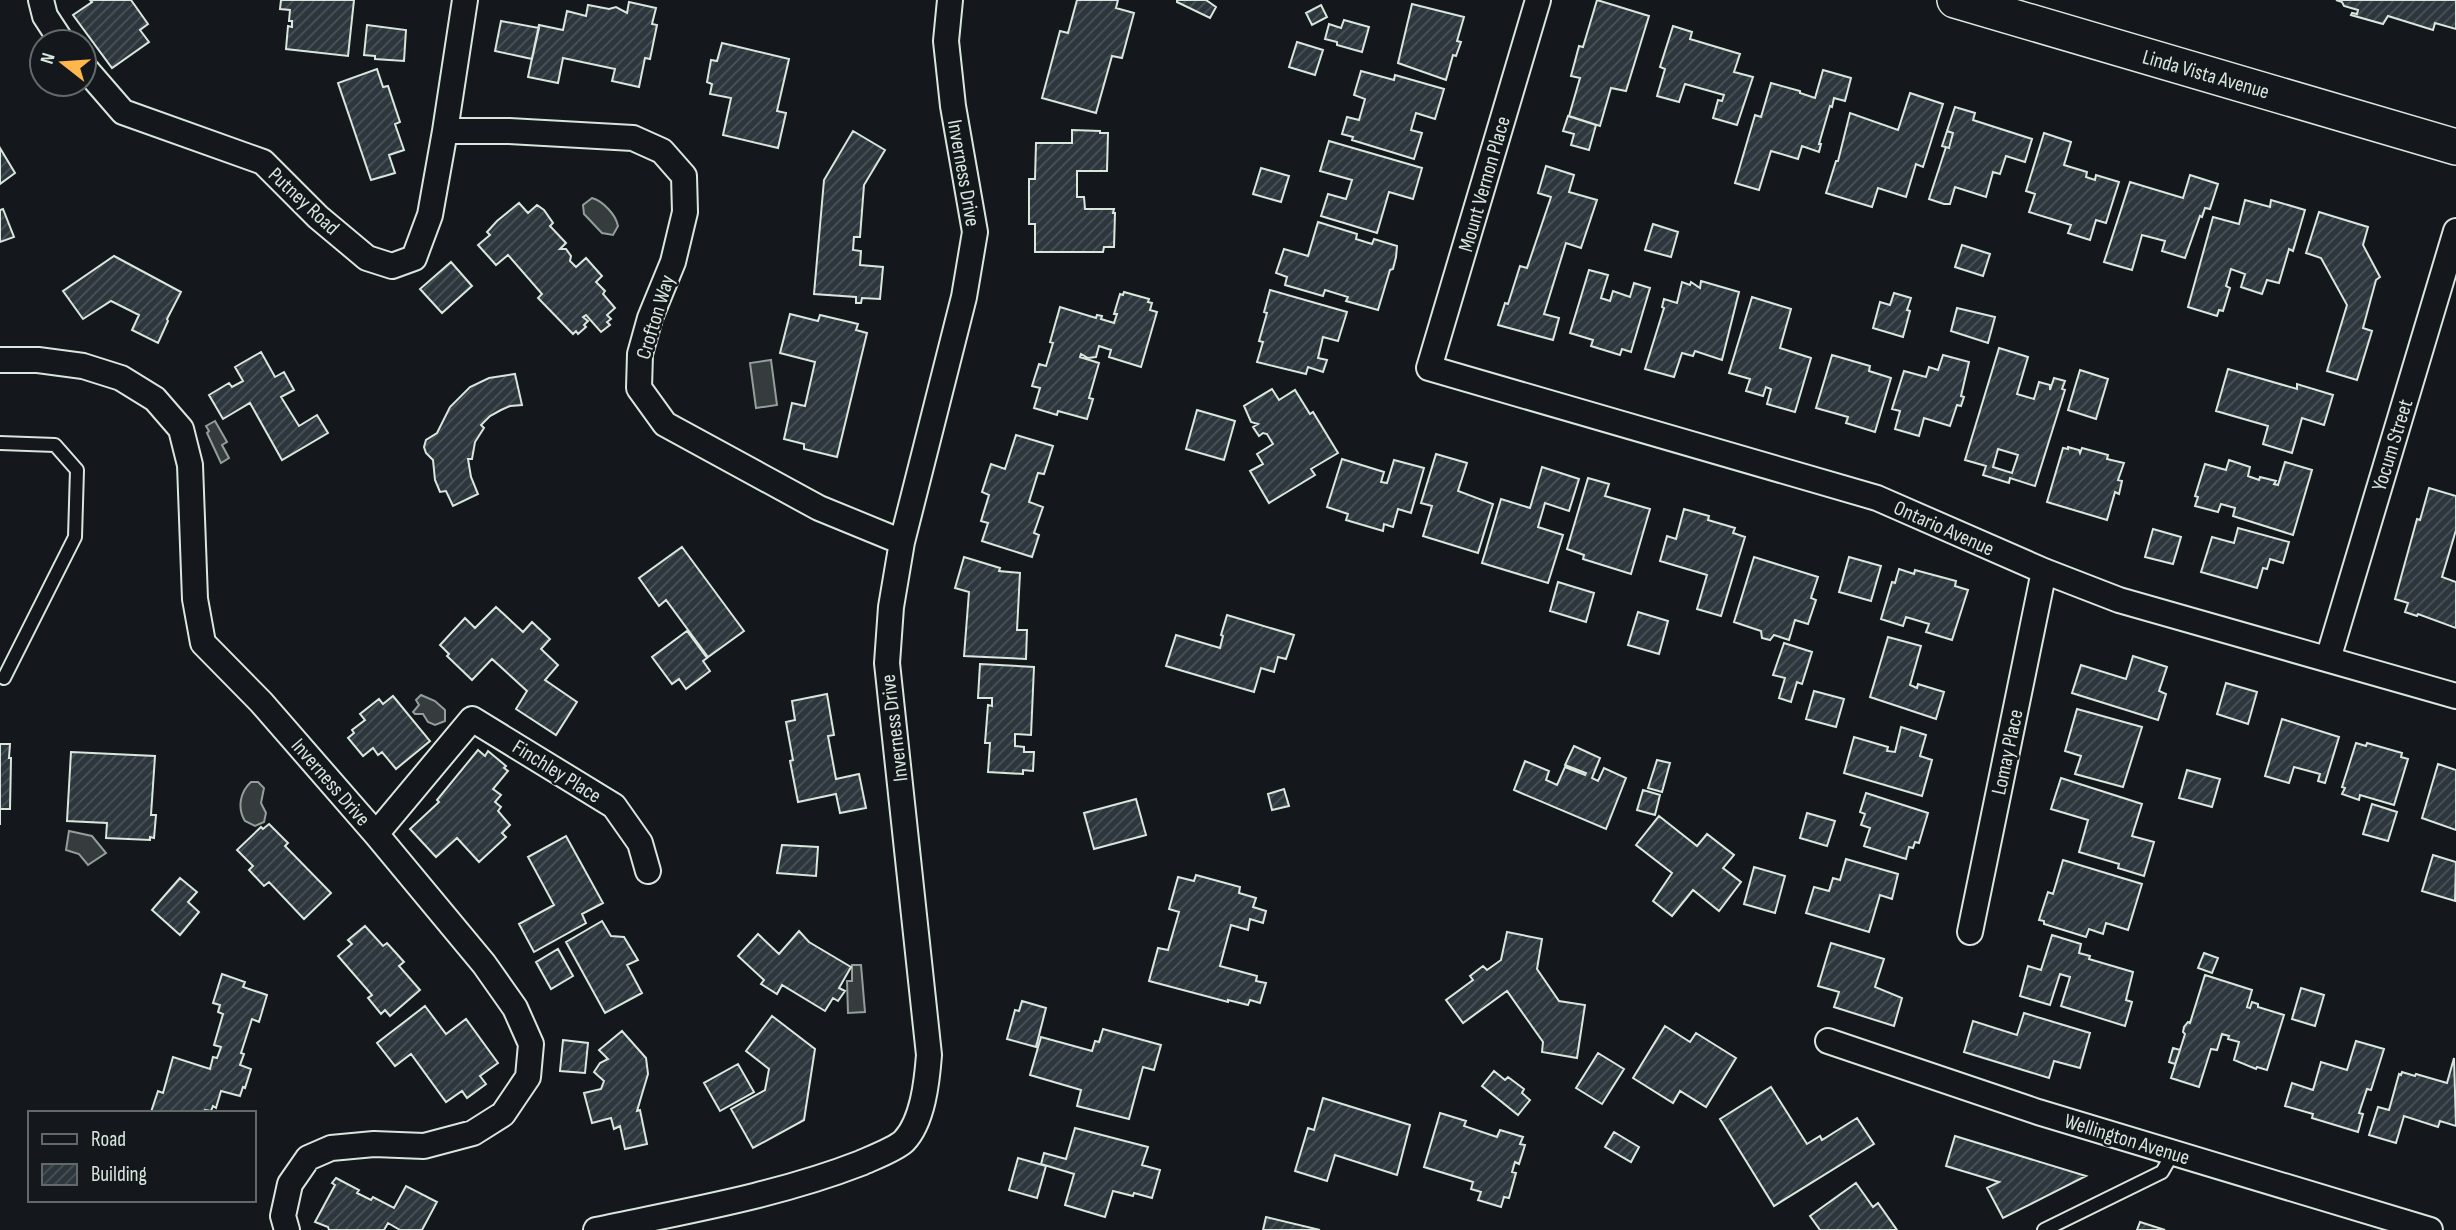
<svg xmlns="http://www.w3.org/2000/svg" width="2456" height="1230" font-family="'Sofia Sans Condensed',sans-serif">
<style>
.water{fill:#363b3e;stroke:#939e99;stroke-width:2}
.building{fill:url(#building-hatch);stroke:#d8e6dc;stroke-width:2;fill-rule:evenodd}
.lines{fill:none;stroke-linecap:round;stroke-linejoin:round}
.lane-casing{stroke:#d8e6dc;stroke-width:16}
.street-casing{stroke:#d8e6dc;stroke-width:28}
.secondary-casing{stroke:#d8e6dc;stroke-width:38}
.lane{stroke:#14181c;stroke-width:12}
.street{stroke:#14181c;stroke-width:24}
.secondary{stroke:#14181c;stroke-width:35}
.labels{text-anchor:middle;stroke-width:5;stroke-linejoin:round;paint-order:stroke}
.street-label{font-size:21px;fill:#d8e6dc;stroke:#14181c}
</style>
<defs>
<pattern id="building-hatch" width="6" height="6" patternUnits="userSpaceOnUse" patternTransform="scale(1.75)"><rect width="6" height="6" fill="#2c363c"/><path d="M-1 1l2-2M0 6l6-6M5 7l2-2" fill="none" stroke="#4a5358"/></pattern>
</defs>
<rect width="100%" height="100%" fill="#14181c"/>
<path class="water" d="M592,198C603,201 616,215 618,226L613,235L602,233L584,214L583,205Z
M771,360L777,405L756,408L750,363Z
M215,421L227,442L222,445L229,458L221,463L207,433L209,431L206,426Z
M421,695L435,701L445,710V721L435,725L428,722L423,714H415L413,712L419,705L416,700Z
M251,782H258L264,788L261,803L266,813L264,822L255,826L245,821C237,808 240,792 251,782Z
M69,831L92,836L106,853L88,865L79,854L66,850Z
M852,965H861L865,1012L848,1013L847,981H852Z"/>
<path class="building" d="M90,0H131L148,24L140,30L149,42L112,68L73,15L92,2Z
M281,0H354L348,56L286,49L288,26L292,27V21H289L290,10L280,9Z
M1077,0H1118L1116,8L1134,13L1122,58L1112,56L1096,113L1042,98L1060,31L1068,33Z
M1177,0H1206L1216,7L1210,18L1177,2Z
M1597,0L1649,16L1626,91L1611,88L1600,126L1569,116L1580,78L1571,76L1579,46L1583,47Z
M2336,0H2456V29L2435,23L2433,30L2388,16L2383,24L2351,15L2352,13L2357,14L2358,10L2344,6L2342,2Z
M629,2L656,8L652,24L657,25L650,59L645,58L639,87L612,81L615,69L563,58L558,83L528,77L539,25L563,30L567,11L586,16L588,5L609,9L616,7L627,13Z
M1412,4L1464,17L1457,41L1461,42L1456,56L1453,55L1446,80L1398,63Z
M1321,5L1327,17L1312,25L1306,13Z
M1344,20L1369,27L1362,52L1337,45V42L1325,39L1329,24L1341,28Z
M501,21L539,28L532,59L495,51Z
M367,25L406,30L404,61L375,59V56L364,55Z
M1673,26L1692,32L1690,39L1740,54L1734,72L1753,77L1737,125L1713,118L1718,100L1722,101L1724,95L1685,84L1679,102L1657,96L1665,69L1660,67Z
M1297,42L1323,50L1315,75L1289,67Z
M722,43L789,59L777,111L786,113L778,148L723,135L731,98L710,94L712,84L707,82L711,60L717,61Z
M377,69L383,87L388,86L400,122L395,124L404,150L389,155L395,173L371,180L338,83Z
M1823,70L1851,78L1845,101L1834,98L1832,107L1830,106L1819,144H1821L1819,152L1802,146L1798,159L1771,151L1759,190L1735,183L1755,115L1761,117L1771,83L1800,91V93L1815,98Z
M1361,71L1394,80L1395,75L1444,89L1435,119L1416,113L1411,130L1422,133L1414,159L1352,140L1353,137L1342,134L1347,117L1359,120L1365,99L1354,95Z
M1910,93L1943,104L1923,167L1916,164L1906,197L1878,188L1872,207L1826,193L1836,161H1838L1850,113L1898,130Z
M1955,107L1975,113L1973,120L2032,139L2025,162L2006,156L2000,174L1993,172L1986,197L1955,187L1950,204H1944L1929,199L1946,147L1949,148L1953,133L1947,131Z
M1568,116L1596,125L1589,150L1571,145L1574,134L1563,131Z
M1072,130L1100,131V133H1108L1107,171H1077V197H1084L1085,209H1114L1113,213H1115L1114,247H1104L1103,252H1035V224H1029V179H1035L1036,143H1072Z
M853,131L885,150L864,185L860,237H854L853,250L861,251L860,265L883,267L880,299L862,298L861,303H856V297L814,294L824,180Z
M1947,131L1953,133L1949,148L1942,146Z
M2044,133L2071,142L2064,165L2087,172L2086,177L2095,180L2096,175L2119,182L2106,223L2096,220L2090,240L2068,233L2071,225L2029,212L2035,194L2026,191Z
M1329,141L1422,168L1413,199L1389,192L1377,233L1321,216L1328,194L1346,199L1352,180L1320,171Z
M0,148L15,173L0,184Z
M1546,166L1574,175L1569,192L1597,200L1581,248L1566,243L1544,314L1559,318L1553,340L1498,325L1505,303L1508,304L1520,266L1527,268L1551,197L1538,193Z
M1261,168L1289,176L1281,202L1253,194Z
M2190,175L2218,184L2210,209L2205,208L2202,217L2200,216L2185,258L2162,251L2165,241L2142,235L2132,270L2104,262L2130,182L2183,198Z
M2245,200L2270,207L2271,200L2305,210L2293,251L2289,249L2279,283L2267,280L2262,294L2241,287L2245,274L2231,269L2226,286L2230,288L2223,311L2219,310L2217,316L2188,307L2213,217L2239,224Z
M519,203L528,213L537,205L544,210L553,223L550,226L566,243L560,249H566L571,256L570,261L576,267L586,258L602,276L596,282L605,291L603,294L615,308L607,315L611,319L607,322L610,325L601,332L586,315L583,317L588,321L584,325L586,327L578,334L576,331L573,334L538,298L542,294L508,255L496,265L478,245L490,235L487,232L497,221Z
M3,209L14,237L0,242V210Z
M2319,212L2368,227L2363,245L2380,277L2376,280L2363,328L2372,331L2357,380L2327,371L2347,305L2321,258L2306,253Z
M1318,222L1357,234L1356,239L1372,244L1374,239L1397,246L1396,257L1393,269L1390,270L1378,310L1346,301L1348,297L1325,290L1323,296L1285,285L1287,277L1276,273L1284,249L1308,256Z
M1653,224L1678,232L1671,257L1645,250Z
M1962,245L1990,254L1983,276L1955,267Z
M114,256L181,292L167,319L168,321L158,343L132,330L139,315L111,301L83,319L63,291Z
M451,262L472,286L442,313L420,289Z
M1589,270L1608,275L1601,298L1610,301L1613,291L1630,297L1634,283L1650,288L1631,352L1622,349L1620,355L1591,346L1593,340L1570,333Z
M1701,281L1739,292L1722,360L1695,351L1693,356L1682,353L1674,377L1645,369L1664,308L1662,307L1664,299L1677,303L1682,282L1690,285L1691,282L1700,288Z
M1270,290L1347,312L1338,341L1323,337L1318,358L1327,360L1323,372L1308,367L1306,374L1257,362L1263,342L1259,341L1267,313L1264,312Z
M1124,292L1149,299L1148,302L1152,303L1150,310L1157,312L1141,367L1109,357L1111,350L1099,346L1096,357L1088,358L1081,354L1080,357L1099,363L1089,398L1093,399L1087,419L1058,411L1057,415L1034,408L1040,388L1032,386L1039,364L1046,366L1053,343L1050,342L1060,307L1096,318L1097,315L1102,316L1101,319L1114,323L1117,314H1114L1120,294L1123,295Z
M1894,293L1911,298L1907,310L1910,311L1903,337L1873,328L1880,302L1890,305Z
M1752,297L1791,309L1780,348L1811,358L1795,412L1767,404L1771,389L1766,387L1763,396L1746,391L1750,379L1729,373Z
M1957,308L1995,317L1988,343L1951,331Z
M790,314L818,321L820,315L858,324L856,330L867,333L837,457L804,449V444L784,439L792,403L805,406L815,362L780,353Z
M1999,348L2028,357L2017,394L2034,399L2039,382L2050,385V390L2054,378L2065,381L2062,389L2065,390L2035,486L2010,478L2009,483L1983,475L1986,466L1965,460ZM1998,449L2018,455L2012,473L1993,467Z
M261,352L275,377L284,372L294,390L281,397L299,426L317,415L328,433L282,460L250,403L223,419L209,395L229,383L232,387L243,381L235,367Z
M1832,355L1870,366L1869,371L1891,378L1875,432L1846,423L1848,417L1816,408Z
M1943,355L1969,362L1961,396L1964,397L1961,406L1957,405L1950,426L1924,418L1919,436L1895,429L1900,411L1892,409L1904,371L1926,377L1929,367L1938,370Z
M2228,369L2297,389V384L2333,395L2324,425L2302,418L2292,453L2263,444L2268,426L2216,411Z
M2080,370L2108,379L2096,419L2068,410Z
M515,374L522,405L510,406L501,410L490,416L481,425L484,428L475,442L472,459H468L471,477L478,494L453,506L446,491L440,492L435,480L433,460L426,453L424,447L426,440L437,433L450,407L470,387L489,378Z
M1272,389L1279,400L1295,390L1310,414L1313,412L1338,453L1311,469L1315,475L1269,503L1250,471L1263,464L1257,454L1273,444L1267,434L1263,433L1259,436L1253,427L1258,424L1251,422L1244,406Z
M1197,410L1235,421L1224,460L1186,449Z
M1016,435L1053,446L1044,474L1038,473L1029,502L1043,507L1034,533L1039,535L1032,557L982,541L988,523L981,521L989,495L982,492L991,464L1005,469Z
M2068,447L2079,450L2080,453L2082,448L2108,455L2107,459L2124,463L2118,480L2122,481L2119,494L2115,492L2107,520L2047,502L2063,448L2068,449Z
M1436,454L1467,463L1458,491L1493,504L1478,553L1423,536L1432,506L1421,503Z
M1342,459L1384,472L1381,482L1387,483L1394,460L1424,468L1411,513L1398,509L1393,527L1384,524L1383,531L1346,520L1348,514L1327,507Z
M2229,460L2250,467L2248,476L2259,480L2260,477L2276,481L2274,484L2278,485L2285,462L2312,470L2293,535L2233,516L2235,508L2221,504L2218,512L2195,506L2198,497L2195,496L2205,464L2226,470Z
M1542,467L1579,479L1569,511L1545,503L1538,527L1563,535L1548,583L1482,563L1501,499L1530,508Z
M1588,478L1609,484L1605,496L1650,509L1631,574L1583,559L1584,555L1567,549Z
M2429,488L2456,496V530L2442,577L2456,582V628L2418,614L2417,616L2405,612L2408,603L2395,599L2417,519L2420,520Z
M1684,509L1709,516L1708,520L1735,528L1733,533L1745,537L1721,616L1697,609L1707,575L1660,561L1667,536L1676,539Z
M2238,528L2289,542L2283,563L2270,559L2267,569L2263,568L2257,588L2201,572L2212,537L2234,543Z
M2153,529L2181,537L2173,564L2145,557Z
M682,547L744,631L708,657L666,600L659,606L639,578Z
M964,557L1000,568L999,571L1020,573L1017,630H1027L1026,659L964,656L969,592L955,588Z
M1754,557L1818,577L1811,598L1816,600L1808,624L1795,620L1789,640L1774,635L1770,640L1762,638L1761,631L1734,622Z
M1849,557L1881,566L1871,601L1839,592Z
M1899,569L1914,574L1915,570L1956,581L1955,586L1968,590L1952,640L1926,632L1929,624L1906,617L1903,626L1881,619L1892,582L1895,583Z
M1558,582L1594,593L1586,622L1550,611Z
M496,607L523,632L532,622L550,639L541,649L558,665L545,680L577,702L556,735L516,709L527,691L492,659L472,680L447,656L449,654L440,645L465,618L475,628Z
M1638,612L1668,621L1659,654L1628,645Z
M1227,615L1294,635L1286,659L1278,657L1274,672L1261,668L1254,692L1166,666L1176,635L1220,648L1223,636L1221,635Z
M687,631L707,658L703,661L710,671L686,689L679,679L672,684L652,657Z
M1888,637L1921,646L1910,685L1917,688L1918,684L1944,692L1936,719L1870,697Z
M1784,643L1812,652L1802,684L1797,682L1791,702L1779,698L1785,678L1773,675Z
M2133,656L2167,667L2159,691L2166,694L2158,720L2072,693L2081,665L2126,679Z
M980,664L1034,667L1031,735L1015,734V746L1024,747V752H1034L1033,771L1023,770V774L988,772L990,743H985L988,705L992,706V698H978Z
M2226,683L2257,692L2248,724L2217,714Z
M1814,691L1844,699L1836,727L1806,719Z
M827,694L834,735L828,736L836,779L859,774L866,808L840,813L836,794L798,802L790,761L793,760L786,722L795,720L792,701Z
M393,696L430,741L396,769L382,752L378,755L373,748L363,756L348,738L354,733L352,730L365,720L360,714L379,699L383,704Z
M2077,709L2142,727L2123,787L2075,774L2081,756L2065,751Z
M2282,719L2339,737L2325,783L2318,781L2320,774L2294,767L2289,783L2265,776Z
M1901,727L1926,735L1920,756L1932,760L1922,796L1844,773L1854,737L1888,747L1887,751L1895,752Z
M2356,743L2366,746L2367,743L2402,753L2401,757L2408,759L2394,805L2360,795L2359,800L2342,794L2345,788L2342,787Z
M0,744H10L9,758H11L10,809H0V825Z
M1574,746L1600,758L1592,778L1598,781L1604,768L1626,778L1606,829L1514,790L1525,761L1549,771L1546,780L1557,785L1565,767L1585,775L1586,773L1565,765Z
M478,750L485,756L488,751L506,766L504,768L508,771L493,789L501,795L495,802L501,807L498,811L510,825L502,833L506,837L479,862L457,838L436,857L410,829L439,802L437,800Z
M71,752L155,756L151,815H156L154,838L150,837V840L106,838L107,823L67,821Z
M1657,760L1670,763L1662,792L1648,788Z
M2438,764L2456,770V830L2422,818Z
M2187,770L2220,779L2212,807L2179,798Z
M2061,778L2142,804L2132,836L2154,842L2144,876L2118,868L2119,864L2079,852L2088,820L2051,809Z
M1284,789L1289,806L1272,810L1268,794Z
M1643,790L1660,795L1655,815L1637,810Z
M1866,793L1928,813L1919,843L1915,842L1913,848L1909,847L1906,859L1864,846L1870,828L1861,825L1865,814L1860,812Z
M1136,799L1146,835L1094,849L1084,813Z
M2372,804L2397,812L2388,841L2363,834Z
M1807,813L1835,821L1827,846L1800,838Z
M1659,816L1697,846L1707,834L1734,855L1723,868L1741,882L1719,911L1693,890L1672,916L1653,901L1672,873L1636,845Z
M269,824L288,843L285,846L331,893L304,919L269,882L264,886L249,870L253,866L237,850L261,827L263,829Z
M566,836L603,903L582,914L586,923L534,952L519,924L554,905L528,857Z
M782,845L818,847L816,876L777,873Z
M2433,855L2456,862L2455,901L2422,891Z
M1846,859L1898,874L1892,899L1880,895L1869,932L1806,913L1814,887L1829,891L1833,878L1840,880Z
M2063,860L2142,884L2128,930L2106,923L2103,934L2089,929L2086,937L2044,924V921L2039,920L2048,892L2053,894Z
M1754,867L1785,876L1775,913L1744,904Z
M1196,875L1240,887L1239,893L1256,898L1253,907L1266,911L1263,923L1250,919L1248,930L1231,925L1220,966L1257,976L1256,981L1266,983L1260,1003L1250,1000L1248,1005L1228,1000V1002L1149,981L1158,948L1168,950L1179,912L1169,909L1178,877L1194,881Z
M180,878L197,892L188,902L199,912L180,935L152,910Z
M602,921L611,936L624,937L638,960L627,965L642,993L605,1013L566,942Z
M365,926L383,946L387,943L396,953L404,962L399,966L420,990L390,1016L385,1010L381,1014L368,998L372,995L338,956L352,944L348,940Z
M799,931L809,942L851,967L839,988L845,991L838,1001L833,998L825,1011L782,985L777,994L761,984L764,980L738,956L758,934L779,954Z
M1507,932L1542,939L1537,969L1559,1001L1585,1005L1577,1058L1542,1052L1543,1042L1507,991L1463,1023L1446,1000L1473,980L1470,976L1483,966L1487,970L1501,960Z
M2052,935L2081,944L2079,953L2090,956L2089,959L2133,972L2126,1000L2132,1002L2125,1026L2061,1006L2070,977L2060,974L2050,1005L2020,996L2028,966L2041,970Z
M1831,943L1884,959L1875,987L1902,998L1894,1026L1834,1007L1839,992L1818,986Z
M558,949L573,976L551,989L536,962Z
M2204,953L2218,958L2212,973L2198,968Z
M222,974L245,982L243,987L267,995L259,1022L252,1019L241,1053L244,1054L240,1065L251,1069L245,1088L243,1087L240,1096L221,1091L216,1108L213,1106L211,1111L205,1110L204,1113L151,1112L158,1091L163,1093L173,1057L210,1069L213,1057L217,1058L221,1047L214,1045L223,1014L218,1012L220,1005L213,1003Z
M2205,975L2252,990L2247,1007L2250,1008L2252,1002L2258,1004V1007L2284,1015L2267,1070L2257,1067L2256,1069L2234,1060L2239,1042L2228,1039L2229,1036L2222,1034L2217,1050L2211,1049L2199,1087L2171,1078L2185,1034L2183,1032L2184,1027L2188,1022L2190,1023Z
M2301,988L2324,995L2315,1026L2292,1019Z
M1022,1001L1046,1008L1036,1047L1007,1039L1015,1010L1019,1011Z
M425,1006L446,1034L466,1019L498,1063L480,1076L486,1084L467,1098L462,1091L446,1102L411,1054L395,1066L377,1043Z
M2024,1013L2090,1033L2080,1068L2054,1061L2049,1078L1964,1052L1973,1021L2017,1035Z
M772,1016L815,1049L804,1120L753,1148L731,1109L765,1090L769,1069L746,1051Z
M1665,1026L1690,1042L1696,1033L1736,1058L1706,1107L1680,1091L1673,1103L1633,1078Z
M1103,1029L1161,1045L1154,1070L1143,1067L1129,1119L1077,1106L1081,1090L1030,1075L1041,1037L1092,1051L1095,1041L1099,1042Z
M622,1031L646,1058L648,1074L637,1111L640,1110L647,1144L625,1149L620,1126L614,1129L611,1118L592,1123L584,1093L601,1089L604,1081L594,1072L600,1063L608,1059L599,1050Z
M563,1040L588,1043L585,1073L560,1071Z
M2356,1041L2384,1049L2371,1090L2367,1089L2359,1113L2363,1114L2358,1132L2312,1118L2313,1114L2285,1106L2292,1083L2313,1090L2321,1062L2347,1070Z
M2173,1048L2180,1050L2175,1064L2169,1062Z
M1598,1053L1624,1069L1602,1104L1576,1088Z
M2454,1058L2456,1126L2440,1121L2438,1127L2404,1116L2396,1143L2369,1135L2378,1107L2389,1110L2399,1074L2401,1075L2402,1072L2415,1076L2416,1074L2447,1083Z
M738,1064L754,1092L720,1111L704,1083Z
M1494,1071L1505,1080L1508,1077L1524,1089L1522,1093L1530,1100L1518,1115L1482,1086Z
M1771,1087L1807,1144L1820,1136L1822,1140L1857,1118L1874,1144L1774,1206L1720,1119Z
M1323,1098L1410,1125L1397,1175L1335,1155L1327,1181L1295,1171L1308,1128L1314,1130Z
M1440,1113L1466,1121L1464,1126L1497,1137L1500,1130L1523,1137L1520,1144L1525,1145L1519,1164L1515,1162L1512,1172L1516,1173L1509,1198L1504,1197L1501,1207L1478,1200L1481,1192L1471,1189L1473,1182L1424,1167Z
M1075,1128L1148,1147L1142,1165L1160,1170L1152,1198L1134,1193L1133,1196L1113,1191L1105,1217L1065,1205L1074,1174L1041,1164L1044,1153L1066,1159Z
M1614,1132L1639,1147L1631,1162L1605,1147Z
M1955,1136L2086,1176L2003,1218L1987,1188L1999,1182L1946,1166Z
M1018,1158L1046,1166L1037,1198L1009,1190Z
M336,1178L359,1190L357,1193L371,1200L373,1197L394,1208L406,1186L437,1202L422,1230H400L388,1223L384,1230H329L328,1227L315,1222L335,1185L332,1183Z
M1856,1183L1873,1207L1878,1203L1897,1230H1820L1810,1216Z
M1266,1217L1320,1230H1263Z
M2140,1222L2165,1230H2137Z"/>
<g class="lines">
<g class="lane-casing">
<path id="lane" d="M0,443L55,445L77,470L75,537L4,678
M2044,1230L2162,1172L2173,1153"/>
</g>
<g class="street-casing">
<path id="street" d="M41,0L45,16L62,42
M1538,0L1429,368L1877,498L2044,571L2119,600L2456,696
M84,67L123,112L263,162L318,217L367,258L392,266L414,258L430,215L445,131H509L633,138L662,151L684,176L685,212L673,262L650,318L640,354L639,388L665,424L819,508L902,542
M445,131L465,0
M0,360H38L83,366L121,378L155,399L181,429L190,465L195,599L203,643L261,702L376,834L484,964L515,1008L531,1044L528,1077L503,1114L473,1133L424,1146L374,1144L331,1148L308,1158L290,1184L283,1216L287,1230
M2328,659L2456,231
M376,834L472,719L614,806L640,843L648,871
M1970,932L2044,571
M1828,1041L2038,1112L2430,1230
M596,1230C685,1211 776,1196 861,1163C872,1158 896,1149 904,1141C923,1121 927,1081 929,1055L887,663L891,607L902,542L964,297L975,232L953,106L946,41L950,0"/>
</g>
<g class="secondary-casing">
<path id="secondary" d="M1955,0L2456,147"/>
</g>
<use href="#lane" class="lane"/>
<use href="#street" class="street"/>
<use href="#secondary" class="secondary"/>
</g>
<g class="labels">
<g class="street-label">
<text transform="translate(2206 74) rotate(16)" y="7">Linda Vista Avenue</text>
<text transform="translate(964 173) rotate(80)" y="7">Inverness Drive</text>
<text transform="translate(1484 184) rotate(-74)" y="7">Mount Vernon Place</text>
<text transform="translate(304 201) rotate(43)" y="7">Putney Road</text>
<text transform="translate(655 317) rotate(-73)" y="7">Crofton Way</text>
<text transform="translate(2392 445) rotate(-73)" y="7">Yocum Street</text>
<text transform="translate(1944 528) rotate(24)" y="7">Ontario Avenue</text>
<text transform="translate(894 728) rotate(-97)" y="7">Inverness Drive</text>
<text transform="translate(2007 752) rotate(-78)" y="7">Lomay Place</text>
<text transform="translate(557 771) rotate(32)" y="7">Finchley Place</text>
<text transform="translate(331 782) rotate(49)" y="7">Inverness Drive</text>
<text transform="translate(2127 1139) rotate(17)" y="7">Wellington Avenue</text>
</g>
</g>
<rect x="28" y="1111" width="228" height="91" fill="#14181c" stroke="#626a69" stroke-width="2"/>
<rect x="42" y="1134" width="35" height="10" fill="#14181c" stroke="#626a69" stroke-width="2"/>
<text x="91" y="1146" font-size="21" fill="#d8e6dc">Road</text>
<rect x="42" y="1164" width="35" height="21" fill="url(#building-hatch)" stroke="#626a69" stroke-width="2"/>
<text x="91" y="1181" font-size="21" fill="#d8e6dc">Building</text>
<g transform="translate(63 63) rotate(287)"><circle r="33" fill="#14181c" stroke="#626a69" stroke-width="2"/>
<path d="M0-5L12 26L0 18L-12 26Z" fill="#ffb74d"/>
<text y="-10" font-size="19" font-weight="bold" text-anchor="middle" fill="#d8e6dc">N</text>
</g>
</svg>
